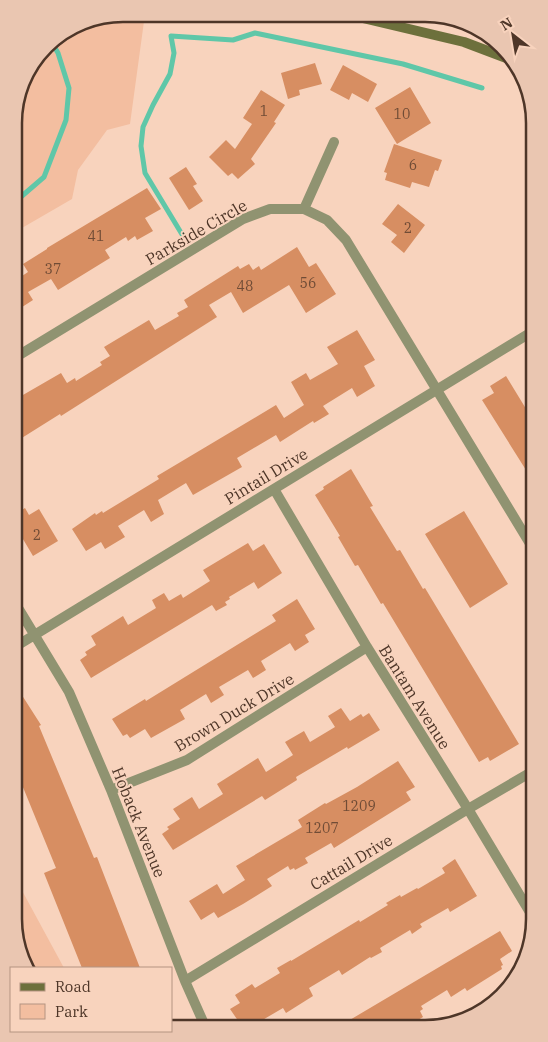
<svg xmlns="http://www.w3.org/2000/svg" width="548" height="1042" font-family="'IBM Plex Serif',serif">
<style>
.green{fill:#f3bea0}
.lines{fill:none;stroke-linecap:round;stroke-linejoin:round}
.stream{stroke:#5fc7a8;stroke-width:5}
.building{fill:#d78e62}
.street{stroke:#909371;stroke-width:10}
.secondary{stroke:#6d703c;stroke-width:10}
.labels{text-anchor:middle;stroke-width:4;stroke-linejoin:round;paint-order:stroke}
.number-label{font-size:14px;fill:#704c36}
.street-label{font-size:16px;fill:#4e3628;stroke:#f8d3bd}
.rim{fill:none;stroke:#4e3628;stroke-width:2.5}
</style>
<rect width="100%" height="100%" fill="#f8d3bd"/>
<path class="green" d="M123,14H145L130,124L107,130L78,170L72,199L15,232V109L25,74L51,41L82,22Z
M19,885L64,968H29L19,954Z"/>
<g class="lines">
<path class="stream" d="M15,202L44,177L66,120L69,88L58,53L51,41
M183,236L145,173L141,146L143,127L153,105L170,74L174,53L171,36L233,40L255,33L403,64L482,88"/>
</g>
<path class="building" d="M315,63L322,84L299,90L300,95L288,99L281,73Z
M343,65L377,84L368,102L352,93L349,100L330,90Z
M410,87L431,123L397,144L375,108Z
M261,90L285,105L274,122L276,123L251,159L255,164L238,179L232,173L228,176L209,157L226,140L235,149L252,124L243,118Z
M394,144L442,160L438,171L435,170L429,187L412,182L410,188L385,180L387,173L384,172Z
M186,167L197,184L193,186L203,201L189,210L169,178Z
M147,188L161,209L145,218L153,231L137,240L135,236L128,241L126,237L105,250L110,258L58,290L51,279L28,292L33,300L16,311V272L19,278L28,272L23,264L47,249V248Z
M398,204L425,225L404,253L391,242L397,235L382,224Z
M297,247L309,267L316,263L336,294L306,313L289,285L243,313L231,292L209,305L217,317L61,416L60,414L17,441L16,413L22,410L16,399L61,373L67,383L75,378L76,381L102,365L100,362L110,356L104,347L149,320L155,330L179,316L177,313L188,307L184,300L238,266L240,269L249,264L253,270L259,266L261,270Z
M357,330L375,360L364,366L375,386L357,397L352,388L323,406L329,414L314,423L313,421L280,442L276,435L237,458L242,467L193,495L186,483L158,500L164,514L151,522L144,510L118,526L125,537L105,549L101,542L86,551L72,529L95,513L96,515L102,511L103,513L159,479L157,476L276,405L284,418L304,405L291,382L306,373L310,380L338,364L327,347Z
M506,376L531,417V478L482,400L494,393L490,386Z
M351,469L373,506L370,507L397,551L400,550L423,589L425,588L519,744L490,761L488,757L479,762L383,603L381,604L358,565L355,566L338,537L340,536L315,495L324,489L323,487Z
M25,508L29,515L39,509L58,541L33,556L17,529V513Z
M464,511L508,584L470,608L425,534Z
M248,543L253,551L264,544L282,573L258,589L254,582L229,597L230,599L225,602L227,605L216,611L212,605L91,678L80,660L87,655L85,652L96,645L91,636L123,616L128,625L156,608L152,600L164,593L169,601L181,594L183,598L210,581L203,570Z
M297,599L315,629L305,635L309,642L295,651L290,643L261,661L266,670L253,678L248,670L219,687L224,695L211,703L206,694L180,710L185,719L151,738L145,729L130,738L127,734L123,736L112,719L145,699L146,701L276,621L272,615Z
M18,689L41,725L39,726L94,858L97,857L140,968H82L44,873L56,868L18,775Z
M341,708L350,721L361,714L363,717L369,713L380,730L348,749L347,747L296,777L297,780L265,800L262,796L173,850L162,834L169,829L167,827L180,819L173,809L192,797L199,809L223,794L217,784L258,758L266,772L293,755L285,742L304,731L310,742L335,727L328,716Z
M398,761L415,787L406,792L411,800L334,848L331,843L305,858L308,863L295,870L294,868L290,870L288,866L267,879L272,886L243,904L218,918L214,912L201,920L189,901L217,884L223,894L245,880L236,866L302,827L298,820L325,803L326,804L357,787Z
M455,859L477,896L450,912L448,908L420,924L422,927L412,934L410,930L380,948L382,952L371,958L370,957L342,975L339,970L309,988L313,996L286,1013L283,1008L254,1025H241L230,1009L240,1003L235,995L252,984L255,988L280,973L277,968L291,960V961L359,920L360,922L388,905L386,903L400,895L401,897L417,888L418,889L445,873L442,868Z
M500,931L512,951L500,959L503,965L501,966L502,969L467,991L465,988L451,997L447,990L421,1006L423,1009L420,1011L423,1017L413,1023L343,1024Z"/>
<g class="lines">
<path class="street" d="M304,209L334,142
M16,357L243,219L270,209H304L327,220L346,240L532,547
M274,489L367,647L468,809L534,919
M17,606L69,692L111,790L185,981L205,1026
M18,645L530,333
M111,790L187,760L367,647
M185,981L468,809L533,771"/>
<path class="secondary" d="M350,15L464,42L509,59"/>
</g>
<g class="labels">
<g class="number-label">
<text x="264" y="116">1</text>
<text x="402" y="119">10</text>
<text x="413" y="170">6</text>
<text x="408" y="233">2</text>
<text x="96" y="241">41</text>
<text x="53" y="274">37</text>
<text x="308" y="288">56</text>
<text x="245" y="291">48</text>
<text x="37" y="540">2</text>
<text x="359" y="811">1209</text>
<text x="322" y="833">1207</text>
</g>
<g class="street-label">
<text transform="translate(196 232) rotate(-30)" y="6">Parkside Circle</text>
<text transform="translate(266 476) rotate(-31)" y="6">Pintail Drive</text>
<text transform="translate(415 697) rotate(58)" y="6">Bantam Avenue</text>
<text transform="translate(234 712) rotate(-31)" y="6">Brown Duck Drive</text>
<text transform="translate(139 822) rotate(68)" y="6">Hoback Avenue</text>
<text transform="translate(351 862) rotate(-31)" y="6">Cattail Drive</text>
</g>
</g>
<path d="M0 0H548V1042H0ZM123 22H425A101 101 0 0 1 526 123V919A101 101 0 0 1 425 1020H123A101 101 0 0 1 22 919V123A101 101 0 0 1 123 22Z" fill="#eac6b1" fill-rule="evenodd"/>
<path class="rim" d="M123 22H425A101 101 0 0 1 526 123V919A101 101 0 0 1 425 1020H123A101 101 0 0 1 22 919V123A101 101 0 0 1 123 22Z"/>
<rect x="10" y="967" width="162" height="65" fill="#f8d3bd" stroke="#b49481"/>
<rect x="20" y="983" width="25" height="8" fill="#6d703c" stroke="#b49481"/>
<text x="55" y="992" font-size="15" fill="#4e3628">Road</text>
<rect x="20" y="1004" width="25" height="15" fill="#f3bea0" stroke="#b49481"/>
<text x="55" y="1017" font-size="15" fill="#4e3628">Park</text>
<g transform="translate(513 35) rotate(329)" stroke="#f8d3bd" stroke-width="4" paint-order="stroke">
<path d="M0-4L9 19L0 12L-9 19Z" fill="#4e3628"/>
<text y="-8" font-size="14" font-weight="bold" text-anchor="middle" fill="#4e3628">N</text>
</g>
</svg>
